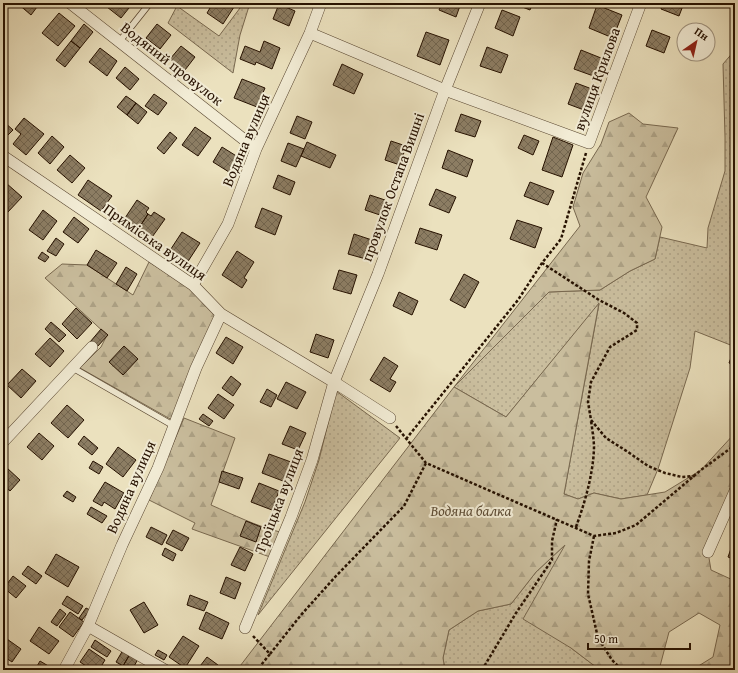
<svg xmlns="http://www.w3.org/2000/svg" width="738" height="673" font-family="'Gentium Book Plus',serif">
<style>
.grass{fill:url(#grass-dots);stroke:#78684f}
.forest{fill:url(#forest-firs);stroke:#78684f}
.building{fill:url(#building-cross-hatch);stroke:#261100}
.lines{fill:none;stroke-linecap:round;stroke-linejoin:round}
.service-casing{stroke:#574530;stroke-width:7}
.minor-casing{stroke:#574530;stroke-width:12}
.path{stroke:#261100;stroke-width:2.5;stroke-dasharray:3 2;stroke-linecap:butt}
.service{stroke:#f2ecd5;stroke-width:5.5}
.minor{stroke:#f2ecd5;stroke-width:11}
.labels{text-anchor:middle;stroke-width:4;stroke-linejoin:round;paint-order:stroke}
.street-label{font-size:15px;fill:#261100;stroke:#f2ecd5}
.park-label{font-size:15px;font-style:italic;fill:#5f4e37;stroke:#f2ecd5}
</style>
<defs>
<pattern id="grass-dots" width="8" height="8" patternUnits="userSpaceOnUse"><rect width="8" height="8" fill="#cabe9e"/><path d="M2 2h.1M6 6h.1" fill="none" stroke="#ada286" stroke-width="1.8" stroke-linecap="round"/></pattern>
<pattern id="forest-firs" width="22" height="20" patternUnits="userSpaceOnUse"><rect width="22" height="20" fill="#cabe9e"/><path d="M5 1l3.5 6h-7zM16 11l3.5 6h-7z" fill="#ada286"/></pattern>
<pattern id="building-cross-hatch" width="8" height="8" patternUnits="userSpaceOnUse"><rect width="8" height="8" fill="#8c7d63"/><path d="M0 0l8 8M0 8l8-8" fill="none" stroke="#72654f"/></pattern>
</defs>
<rect width="100%" height="100%" fill="#ebe1be"/>
<filter id="stains"><feTurbulence type="fractalNoise" baseFrequency=".005" numOctaves="4"/><feColorMatrix values="0 0 0 0 .2 0 0 0 0 .09 0 0 0 0 .02 0 0 0 .5 -.17"/></filter>
<radialGradient id="worn" r=".72"><stop offset=".6" stop-color="#630" stop-opacity="0"/><stop offset="1" stop-color="#630" stop-opacity=".3"/></radialGradient>
<path class="grass" d="M238,3H250L240,35L233,73L168,23L177,6L219,36L240,8Z
M735,50V341L733,346L695,331L690,368L658,469L647,495L621,499L594,493L578,499L564,494L599,304L506,417L454,387L549,292L600,290L630,271L655,259L660,237L707,248L708,228L725,171V137L723,64Z
M336,391L400,438L258,615L305,502L319,460Z
M566,544L571,648L600,670H445L443,658L449,630L478,611L511,604L536,572Z"/>
<path class="forest" d="M629,113L643,124L678,128L646,197L662,227L655,259L630,271L600,290L549,292L454,387L506,417L599,303L564,494L578,499L594,493L621,499L665,492L701,470L735,433L734,446L735,447V491L708,552L711,570L735,581L734,670H692L713,657L720,625L699,613L669,632L659,670H600L571,648L523,619L565,545L536,572L511,604L478,611L449,630L443,658L445,670H237L454,387L580,226L573,207L583,173L601,144L609,122Z
M149,262L190,288L217,316L172,420L80,368L101,347L107,335L45,278L62,264L87,265L133,295Z
M184,418L235,438L211,505C234,515 256,526 280,532L270,557L192,529L195,523L149,500Z"/>
<path class="building" d="M17,3H40L31,15Z
M110,3H133L121,18L107,7Z
M213,3H228L234,7L223,24L207,13Z
M442,3H461L456,17L439,10Z
M512,3H533L530,10Z
M663,3H684L679,16L661,9Z
M279,4L295,11L289,26L273,19Z
M597,5L622,15L613,38L589,28Z
M502,10L520,17L513,36L495,28Z
M59,13L75,26L58,46L42,33Z
M84,24L93,32L80,48L71,41Z
M157,24L171,35L160,49L146,38Z
M652,30L670,37L664,53L646,46Z
M426,32L449,40L440,65L417,56Z
M71,41L80,48L65,67L56,60Z
M264,41L280,48L272,69L256,62L255,65L240,59L245,46L260,52Z
M181,46L195,57L185,70L170,59Z
M487,47L508,55L501,73L480,66Z
M100,48L117,61L107,76L89,62Z
M581,50L606,60L599,78L574,69Z
M342,64L363,74L354,94L333,85Z
M125,67L139,79L130,90L116,78Z
M242,79L265,88L257,107L234,98Z
M576,83L592,89L584,110L568,104Z
M154,94L167,103L158,115L145,106Z
M126,96L136,103L127,115L117,107Z
M136,103L147,112L138,124L127,115Z
M461,114L481,121L475,137L455,131Z
M297,116L312,122L305,139L290,133Z
M24,118L44,134L26,155L13,144L21,134L15,129Z
M3,121L13,130L3,140Z
M195,127L211,138L198,156L182,145Z
M170,132L177,138L164,154L157,148Z
M524,135L539,141L533,155L518,148Z
M52,136L64,147L50,164L38,153Z
M553,137L573,145L562,177L542,170Z
M391,141L406,146L400,165L385,160Z
M307,142L336,155L330,168L301,156Z
M288,143L304,149L296,167L281,161Z
M222,147L238,157L229,172L213,162Z
M448,150L473,160L467,177L442,168Z
M70,155L85,168L72,183L57,170Z
M278,175L295,182L290,195L273,188Z
M88,180L112,196L101,211L78,195Z
M530,182L554,191L548,205L524,196Z
M6,183L22,197L7,213L3,210V187Z
M436,189L456,197L449,213L429,205Z
M370,195L385,200L380,215L365,210Z
M137,200L149,208L146,212L148,214L137,231L123,221Z
M262,208L282,216L275,235L255,227Z
M43,210L57,221L43,240L29,230Z
M154,212L165,219L150,240L137,231L148,214L151,216Z
M74,217L89,229L78,243L63,232Z
M517,220L542,228L535,248L510,239Z
M420,228L442,235L437,250L415,243Z
M182,232L200,243L185,266L167,255Z
M354,234L372,240L366,259L348,254Z
M56,238L64,244L56,256L47,251Z
M96,250L117,263L107,278L87,265Z
M237,251L254,262L244,278L247,280L242,288L222,275Z
M42,252L49,257L45,262L38,258Z
M126,267L137,274L127,291L116,284Z
M339,270L357,275L351,294L333,289Z
M464,274L479,282L465,308L450,300Z
M399,292L418,301L412,315L393,306Z
M76,308L92,323L77,339L62,324Z
M51,322L66,335L59,342L45,329Z
M101,329L108,335L97,347L90,342Z
M316,334L334,340L328,358L310,352Z
M226,337L243,347L233,364L216,353Z
M50,338L64,351L50,367L35,354Z
M124,346L138,359L123,375L109,362Z
M734,350H735V365L729,363Z
M384,357L398,366L390,379L396,382L390,392L370,380Z
M22,369L36,381L21,398L7,385Z
M231,376L241,384L233,396L222,388Z
M286,382L306,392L297,409L277,399Z
M267,389L277,395L271,407L260,402Z
M218,394L234,405L224,419L208,408Z
M67,405L84,420L68,438L51,423Z
M203,414L213,421L209,426L199,419Z
M290,426L306,433L298,450L282,444Z
M39,433L54,446L42,460L27,447Z
M84,436L98,448L92,455L78,444Z
M118,447L136,460L123,477L106,464Z
M269,454L291,462L283,481L262,473Z
M93,461L103,467L99,474L89,468Z
M7,468L20,480L10,491L3,485V473Z
M222,471L243,478L239,489L219,482Z
M105,482L124,493L115,509L104,502L102,506L93,501Z
M259,483L279,491L272,510L251,502Z
M67,491L76,497L73,502L63,496Z
M91,507L107,516L102,523L87,514Z
M246,521L261,527L256,542L240,536Z
M151,527L167,535L162,545L146,537Z
M173,530L189,538L182,551L166,543Z
M733,543L735,544V560L728,557Z
M240,547L253,554L245,571L231,565Z
M165,548L176,554L173,561L162,555Z
M56,554L79,567L68,587L45,573Z
M28,566L42,576L36,584L22,574Z
M13,576L26,586L16,598L4,588Z
M226,577L241,583L235,599L220,593Z
M190,595L208,602L204,611L187,605Z
M67,596L83,606L78,614L62,604Z
M144,602L158,625L144,633L130,610Z
M86,608L90,610L82,620L79,618Z
M60,609L66,614L57,626L51,622Z
M70,612L84,622L73,637L59,627Z
M206,612L229,623L222,639L199,629Z
M39,627L59,641L49,654L30,641Z
M183,636L199,646L185,668L169,657Z
M7,639L21,649L12,662L3,656V646Z
M95,640L111,651L107,657L91,647Z
M89,649L105,660L99,670H92L80,662Z
M123,650L130,654L123,666L116,662Z
M158,650L167,655L164,660L155,655Z
M130,654L138,659L132,670L123,666Z
M207,657L218,665L214,670H197Z
M40,661L55,670H40L36,668Z
M140,665L147,670H137Z"/>
<g class="lines">
<g class="service-casing">
<path id="service" d="M119,42L150,3
M73,368L174,426"/>
</g>
<g class="minor-casing">
<path id="minor" d="M70,3L256,149
M310,33L445,90L589,143L641,3
M3,156L193,285L221,314L334,382L390,418
M193,285L228,224L256,149L310,33L321,3
M3,442L92,347
M708,552L735,491
M88,626L165,670
M245,628L291,517L312,460L334,382L378,274L445,90L480,3
M64,670L88,626L122,545L158,468L196,368L221,314"/>
</g>
<path class="path" d="M586,153L561,239L542,263L599,300L624,313L637,323V330L610,347L591,382L588,402L591,420L606,438L628,452L648,466L665,473L682,477L695,476
M396,426L426,463L594,536L616,533L636,525L701,470L735,445
M406,439L518,300L542,263
M576,527C585,502 593,475 594,448C594,439 592,429 591,420
M594,536L589,561L588,594L598,638L612,660L622,670
M253,636L270,654L257,670
M270,654L301,615L336,576L404,506L426,463
M482,670L516,613L552,560V541L557,519"/>
<use href="#service" class="service"/>
<use href="#minor" class="minor"/>
</g>
<g class="labels">
<g class="street-label">
<text transform="translate(172 64) rotate(38)" y="5">Водяний провулок</text>
<text transform="translate(597 79) rotate(-70)" y="5">вулиця Крилова</text>
<text transform="translate(246 140) rotate(-67)" y="5">Водяна вулиця</text>
<text transform="translate(393 187) rotate(-70)" y="5">провулок Остапа Вишні</text>
<text transform="translate(155 242) rotate(35)" y="5">Приміська вулиця</text>
<text transform="translate(131 487) rotate(-66)" y="5">Водяна вулиця</text>
<text transform="translate(279 501) rotate(-69)" y="5">Троїцька вулиця</text>
</g>
<g class="park-label">
<text x="471" y="516">Водяна балка</text>
</g>
</g>
<rect width="738" height="673" fill="none" stroke="#ebe1be" stroke-width="16"/>
<rect x="4" y="4" width="730" height="665" fill="none" stroke="#261100" stroke-width="2"/>
<rect x="8" y="8" width="722" height="657" fill="none" stroke="#261100"/>
<g transform="translate(696 42) rotate(34)"><circle r="19" fill="#f2ecd5" stroke="#a09480"/>
<path d="M0-3L7 15L0 10L-7 15Z" fill="#8f2418"/>
<text y="-6" font-size="11" font-weight="bold" text-anchor="middle" fill="#261100">Пн</text>
</g>
<path d="M588 643v6h102v-6" fill="none" stroke="#261100" stroke-width="2"/>
<text x="594" y="643" font-size="12" fill="#261100" stroke="#f2ecd5" stroke-width="3" paint-order="stroke">50 m</text>
<rect width="100%" height="100%" filter="url(#stains)"/>
<rect width="100%" height="100%" fill="url(#worn)"/>
</svg>
